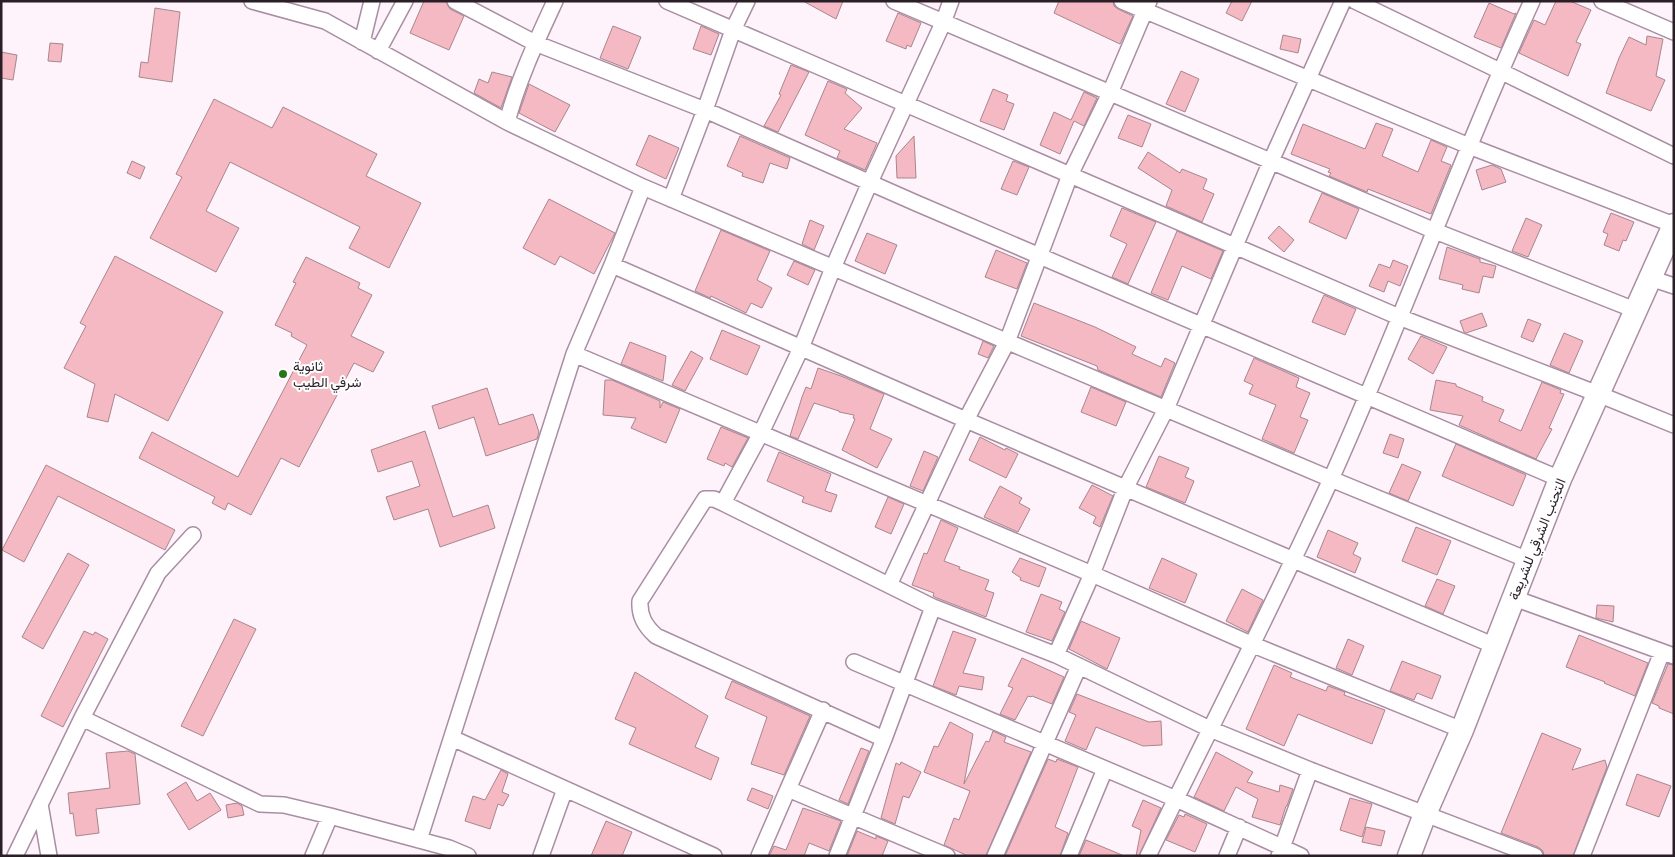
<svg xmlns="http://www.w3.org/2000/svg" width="1675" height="857" font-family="'Source Sans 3',Vazirmatn,sans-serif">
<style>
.building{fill:#f4b9c3;stroke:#a9868c}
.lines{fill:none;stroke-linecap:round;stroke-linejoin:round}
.street-casing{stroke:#a98ea3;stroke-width:18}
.primary-casing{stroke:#a98ea3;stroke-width:25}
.street{stroke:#fff;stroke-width:15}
.primary{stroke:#fff;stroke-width:22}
.poi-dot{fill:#29751a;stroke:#fff;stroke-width:2}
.labels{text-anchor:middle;stroke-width:4;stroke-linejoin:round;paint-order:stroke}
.poi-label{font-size:14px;fill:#2a1f27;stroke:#fff;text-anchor:start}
.street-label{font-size:14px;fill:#2a1f27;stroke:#fff}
</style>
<rect width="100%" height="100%" fill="#fef2fb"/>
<path class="building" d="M424,1H446L450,9L464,16L449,50L410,33Z
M803,1H843L836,19Z
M1059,1H1113L1114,6L1118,9L1133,16L1120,44L1054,13Z
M1232,1H1252L1242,21L1226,13Z
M1556,1H1570L1591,10L1576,42L1581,44L1568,76L1519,53L1534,20L1545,25Z
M1489,3L1514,14L1516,13L1501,48L1474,37Z
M155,8L180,12L172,82L139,77L141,62L148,63Z
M898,13L921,23L911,47L907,45L906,49L886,41Z
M613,26L641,37L628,69L600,58Z
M701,26L719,34L711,55L693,49Z
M1283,35L1301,39L1298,53L1280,49Z
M1647,36L1663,39L1656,76L1665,80L1651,111L1606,93L1619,58L1629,37L1646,45Z
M50,43L63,44L61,62L48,61Z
M1,52L17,55L13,80L1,78Z
M791,65L809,72L778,132L764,126L781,95L779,94Z
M1181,71L1199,79L1185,112L1166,104Z
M492,72L512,77L501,108L474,93L479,79L488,83Z
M828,81L847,89L845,93L862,108L844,129L877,143L865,170L837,158L840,151L805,135Z
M529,84L570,105L555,132L519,113Z
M993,89L1008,95L1006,101L1014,104L1004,130L980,121Z
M1084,92L1097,98L1084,126L1074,121L1060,154L1040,145L1054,112L1071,120Z
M214,99L272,128L283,107L377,154L366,176L421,203L389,268L349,248L360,227L230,162L206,211L239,228L216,272L150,238L182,177L176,174Z
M1128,115L1151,124L1142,147L1118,138Z
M1376,123L1393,129L1382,156L1418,172L1431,140L1447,147L1441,161L1451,165L1431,214L1368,189L1367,192L1329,176L1331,173L1328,172L1330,169L1291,154L1303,124L1365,149Z
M649,135L679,148L666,179L636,165Z
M740,136L790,158L787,169L770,163L763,183L742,176L743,173L727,166Z
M914,136L916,178H897L896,156Z
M1148,152L1180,173L1182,169L1207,179L1203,189L1214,194L1202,222L1166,206L1172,190L1138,168Z
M132,161L145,167L140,179L127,173Z
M1013,161L1029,167L1017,195L1001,189Z
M1492,165L1501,169L1506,182L1482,190L1476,170Z
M1322,193L1359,209L1346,239L1309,222Z
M549,199L615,233L594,274L560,256L555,265L523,248Z
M1122,208L1156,222L1128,284L1112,277L1127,244L1110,236Z
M1611,213L1634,222L1626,241L1623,240L1619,251L1604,245L1608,234L1603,232Z
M1526,218L1542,225L1528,257L1512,251Z
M810,220L824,226L814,250L802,244Z
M1279,226L1294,240L1284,252L1268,238Z
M721,230L770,251L757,280L772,288L762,308L751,303L746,313L711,296L710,298L695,291Z
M1177,231L1223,251L1211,279L1182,266L1168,300L1151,293Z
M867,233L897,245L885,274L855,261Z
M1447,247L1480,259V262L1496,266L1493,278L1483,276L1479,293L1462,289L1463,285L1439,279Z
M996,250L1027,263L1017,289L985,277Z
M115,256L223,312L168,421L115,394L108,422L87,417L95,384L64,368L86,326L80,323Z
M306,257L360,283L358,288L372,295L351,336L384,352L373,372L354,363L299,467L281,458L251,515L228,503L225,510L212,503L215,497L139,458L152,432L238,477L307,345L291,336L292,333L275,325L296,283L293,282Z
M1393,260L1408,266L1400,286L1388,281L1384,292L1369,286L1379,264L1390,268Z
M794,261L815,270L808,285L787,275Z
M1324,295L1356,309L1345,335L1312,322Z
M1034,303L1095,327L1136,347L1132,354L1161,367L1165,358L1175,363L1161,397L1098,370L1097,366L1021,336Z
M1482,313L1487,326L1466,333L1464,332L1460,321Z
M1528,319L1541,324L1533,342L1521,337Z
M722,330L760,346L747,375L710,359Z
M1564,333L1583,341L1569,373L1550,365Z
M1421,336L1447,347L1433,374L1408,359Z
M983,341L994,346L988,358L978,354Z
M630,342L666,356L663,381L621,364Z
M691,351L703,358L685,391L672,385Z
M1254,358L1299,378L1296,387L1310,393L1300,417L1308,420L1294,453L1262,439L1276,405L1249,394L1253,385L1244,381Z
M818,368L841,376L884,394L870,429L892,439L877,468L842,450L855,419L853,418L854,415L839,412V411L814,403L798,439L790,436L802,397L806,387L811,389Z
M605,380H612L660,401V408L663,402L680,409L666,443L631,428L636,418L603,415Z
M1436,380L1456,384V386L1483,397L1482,401L1504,410L1499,421L1521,431L1542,382L1561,390L1560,393L1564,394L1549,428L1552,429L1536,459L1459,425L1463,416L1430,410Z
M1091,387L1126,402L1116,426L1081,412Z
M487,388L499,425L533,414L539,432L537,439L486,456L474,417L439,429L432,406Z
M721,427L748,438L732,467L725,463L724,466L707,459Z
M425,431L453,517L488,505L495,528L440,547L428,509L394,520L386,497L420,486L412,461L378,472L371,450Z
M1390,434L1404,439L1398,458L1383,453Z
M980,437L1005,450L1006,448L1018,454L1006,478L969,460Z
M1456,444L1526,475L1513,506L1442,476Z
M924,451L938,457L923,491L910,486Z
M779,452L831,474L825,491L837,495L831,512L802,502L804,497L767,481Z
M1159,456L1189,468L1185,477L1194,481L1185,503L1146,487Z
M1402,464L1421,472L1408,501L1389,493Z
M46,465L175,530L165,550L58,496L24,562L2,550Z
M1092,485L1113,496L1100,527L1093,523L1096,517L1079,508Z
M1000,486L1022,498L1019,503L1030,509L1018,532L984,517Z
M888,497L904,504L891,534L875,527Z
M941,520L958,528L944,561L960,567L959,569L989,580L985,590L994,593L986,617L937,598L933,596L934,593L912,585L924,553L927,554Z
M1416,527L1451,541L1437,575L1402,561Z
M1328,530L1358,543L1353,554L1361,558L1355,573L1317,557Z
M68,553L89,565L43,649L22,637Z
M1020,558L1046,568L1039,587L1020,580L1021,578L1012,572Z
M1162,558L1197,574L1185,603L1149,588Z
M1437,579L1455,586L1443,614L1425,606Z
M1242,589L1263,600L1248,632L1226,621Z
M1041,594L1062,602L1059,609L1065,612L1052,641L1026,632Z
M1597,605L1614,606L1613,622L1596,618Z
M234,619L256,629L203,736L181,726Z
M1081,621L1120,638L1107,669L1069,649Z
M84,631L93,635L95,632L108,639L63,727L41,716Z
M953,631L976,639L963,673L984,677L982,690L959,686L956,695L933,686Z
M1579,635L1648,663L1635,696L1604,683L1605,682L1566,667Z
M1348,639L1364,646L1352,675L1336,668Z
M1022,658L1064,677L1052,704L1032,696L1031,697L1028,696L1015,720L1000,714L1013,688L1008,686Z
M1402,661L1441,676L1432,699L1417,693L1414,700L1390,691Z
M1668,664L1674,665V714L1659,708V706L1652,703Z
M1274,665L1292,673L1290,677L1326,691L1328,686L1345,692L1344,695L1385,710L1372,744L1298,714L1284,746L1246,729Z
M635,672L708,716L695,747L719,758L711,780L629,744L636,728L615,719Z
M732,681L810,716L784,775L751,764L767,717L725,698Z
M1077,694L1149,722L1161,721L1162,745L1143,746L1096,727L1086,750L1065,741L1076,715L1069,712Z
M950,722L973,734L964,784L986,741L989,742L993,731L1006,737L1004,742L1031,752L986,856H968L944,845L954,818L959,820L970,791L924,772L934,746L938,747Z
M1542,733L1581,749L1572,770L1605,760L1607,767L1573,856H1544L1543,851L1538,847L1501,833Z
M861,748L869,751L848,804L839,800Z
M128,751L135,754L140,804L96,809L99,833L76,836L73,813L70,814L68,793L110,788L106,753Z
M1216,752L1253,772L1247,782L1279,792L1280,785L1293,789L1287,806H1286L1280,825L1252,817L1258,799L1236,787L1224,811L1194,797Z
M1048,759L1056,762L1057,759L1078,767L1055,827L1068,833L1060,856H1005Z
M901,762L921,772L909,798L903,796L895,824L881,818L896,763L900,765Z
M501,770L508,774L502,792L509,795L503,806L498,804L490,829L465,821L473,796L485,800Z
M1637,774L1671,786L1659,817L1626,805Z
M186,782L197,801L210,793L221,810L189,830L167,794Z
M752,788L773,796L768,809L747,800Z
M1350,798L1372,804L1362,837L1340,830Z
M1143,800L1161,808L1139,856H1136L1141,830L1132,826Z
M237,803L242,806L244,815L228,818L226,805Z
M803,808L841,821L829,851L809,843L804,856H769L774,846L786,850Z
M1185,814L1207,824L1195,852L1166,840L1179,815L1184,817Z
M606,821L632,832L622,856H591Z
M1366,827L1385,831L1381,846L1362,842Z
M857,831L876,839V836L888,841L882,856H847Z
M1086,840L1122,855V856H1079Z"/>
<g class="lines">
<g class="street-casing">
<path id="street" d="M252,1L325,21L507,122L643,187L1331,479L1528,560
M455,1L535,43L705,110L916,203L1560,479
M667,1L1399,317L1598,394L1674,425
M894,1L1435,231L1635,310
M1122,1L1469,146L1674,225
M1355,1L1500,71L1674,156
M1602,1L1674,32
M362,42L372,1
M378,51L405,1
M507,122C518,80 537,40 555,1
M671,199L705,110L733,30L747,1
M612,265L966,420L1495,646
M1650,278L1674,286
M574,354L1092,574L1251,644L1462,730
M723,503L761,433L801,348L833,268L870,182L943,23L951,1
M889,585L966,420L1007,342L1070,175L1110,93L1149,1
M1514,598L1674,656
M1056,655L1092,574L1126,487L1166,409L1271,161L1343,1
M854,662L1176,799L1301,856
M82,718L260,804L284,805L330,816
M452,738L714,856
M884,739L656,636C645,626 639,616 640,601L705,499H714L723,503L933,607L1056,655L1210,729L1310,770L1535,856
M788,789L823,710
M40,804L49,856
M419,840L574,354L612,265L643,187
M15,856L82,718L158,573L193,535
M313,856L330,816L449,848L468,856
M541,856L565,789
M759,856L788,789L947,856
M837,856L884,739L933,607
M995,856L1079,666
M1069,856L1105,769
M1148,856C1209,730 1273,606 1331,479C1402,321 1460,158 1532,1
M1227,856L1239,827
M1279,856L1310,770
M1582,856L1662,652"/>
</g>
<g class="primary-casing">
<path id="primary" d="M1409,856L1425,814L1462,730L1560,479L1674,225"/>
</g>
<use href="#street" class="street"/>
<use href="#primary" class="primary"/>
</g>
<circle class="poi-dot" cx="283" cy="374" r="5"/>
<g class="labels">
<g class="poi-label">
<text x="293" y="371">ثانوية<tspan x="293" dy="16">شرفي الطيب</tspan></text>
</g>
<g class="street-label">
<text transform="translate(1537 539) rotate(-68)" y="5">التجنب الشرقي للشريعة</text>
</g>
</g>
<rect width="1675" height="857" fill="none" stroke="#2a1f27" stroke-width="5"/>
</svg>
